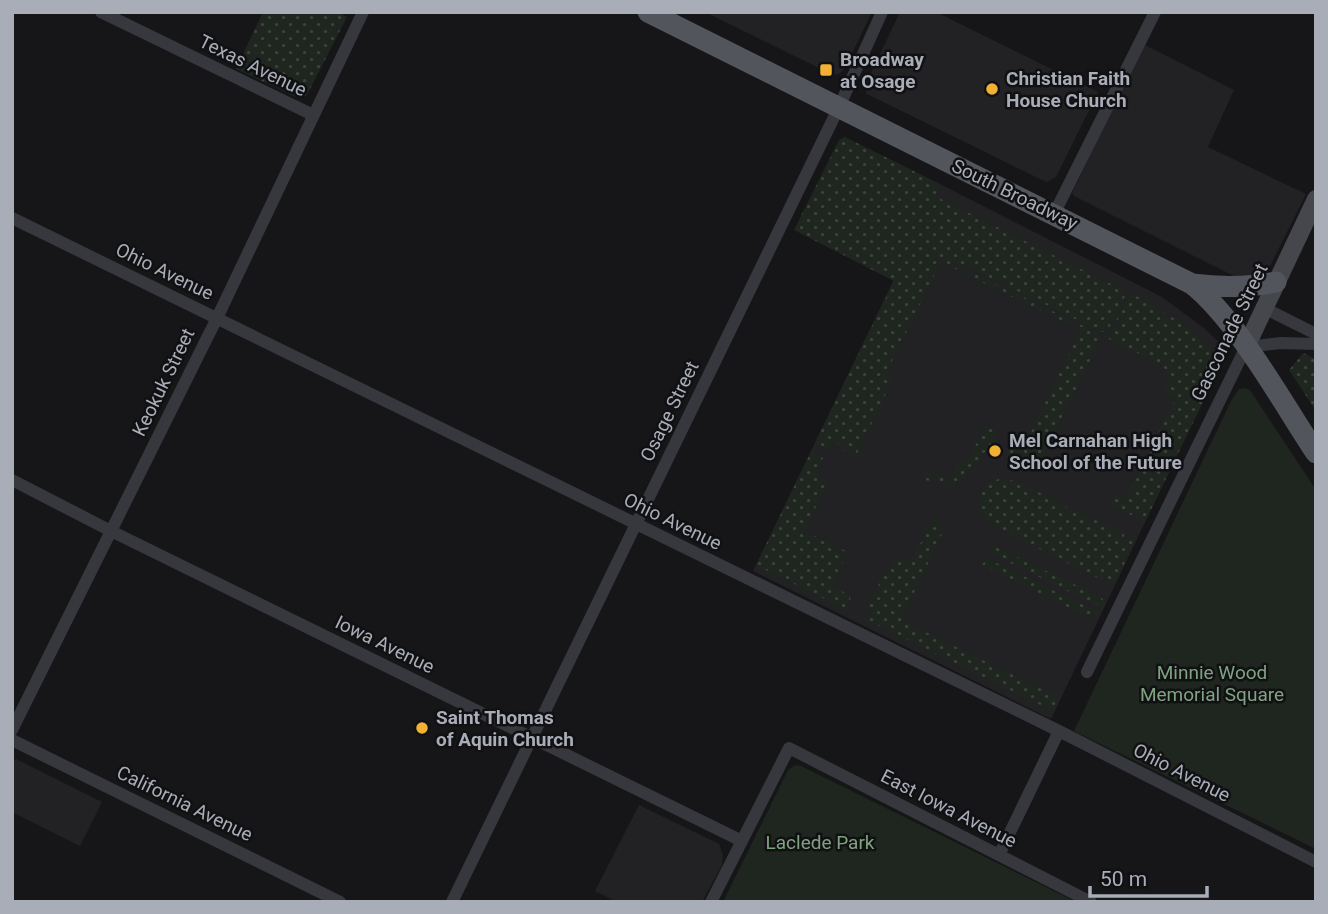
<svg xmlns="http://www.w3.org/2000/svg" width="1328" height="914" font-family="Roboto,sans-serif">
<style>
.built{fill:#222225}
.grass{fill:url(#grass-dots)}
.park{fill:#1e261f}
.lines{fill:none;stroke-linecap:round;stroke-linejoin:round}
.street{stroke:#37383d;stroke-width:12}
.secondary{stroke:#45474d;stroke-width:18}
.primary{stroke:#53555c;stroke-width:21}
.poi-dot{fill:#f2b134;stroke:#111113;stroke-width:2.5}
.labels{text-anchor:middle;stroke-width:5;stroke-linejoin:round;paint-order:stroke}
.poi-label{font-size:19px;font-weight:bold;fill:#a8adb8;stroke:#111113;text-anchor:start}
.street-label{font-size:19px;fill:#a8adb8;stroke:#111113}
.park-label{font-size:19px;fill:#7fa381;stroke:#111113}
</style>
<defs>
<pattern id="grass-dots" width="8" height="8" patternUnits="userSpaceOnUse" patternTransform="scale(1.75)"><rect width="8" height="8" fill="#1e261f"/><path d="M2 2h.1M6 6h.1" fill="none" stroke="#3c433d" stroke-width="1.8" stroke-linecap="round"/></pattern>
</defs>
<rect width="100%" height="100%" fill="#161618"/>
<path class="built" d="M705,12H872L845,68L839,74L833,75Z
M900,12H936L1098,92L1056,177L1047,182L1042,180L867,94L865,90L866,83Z
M1143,44L1234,90L1208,147L1306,194L1266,274L1240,279L1074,196L1072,193Z
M940,184L1162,297L1204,328L1225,348L1226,353L1051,719L753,571Z
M16,759L102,802L80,846L12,812V762Z
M639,805L719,844L723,855L722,865L702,902H617L595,891Z"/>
<path class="grass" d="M263,12H338L347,17L307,95L299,98L292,95L236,69Z
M845,137L940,184L935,196L1125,291V296L1108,330L1102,332L966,266L962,272L941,262L885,375L893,379L856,456L843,450L844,447L832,441L828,449L815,443L894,281L794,230L839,140Z
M969,271L1096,332L1101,338L1040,462L1036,465L1008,455L1009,436L1026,443L1080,330L967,275Z
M1132,294C1164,310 1194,329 1216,358L1219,357L1223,361L1145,522L1111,505L1115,496L1126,499L1176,398L1164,393L1170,376L1162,365L1107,338L1128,297Z
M1303,353L1316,359V411L1289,370Z
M986,425L994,429L997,443L986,446L987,451L979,455L981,460L970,467L960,482L956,481L954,487L931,479L930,481L925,480L926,474L951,479L960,459L967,462Z
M811,452L823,458L815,475L828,482L804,531L848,552L832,585L850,596L851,604L847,602L845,605L849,608L847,610L756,565Z
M1001,478L1015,481L1067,506L1065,512L1068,513L1070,508L1125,534L1123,538L1126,540L1129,536L1133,538L1134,543L1116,582H1106L1108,578L1105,576L1102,580L1048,553L1049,549L1047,548L1045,552L985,520C972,502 982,485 1001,478Z
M936,515L942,534L901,620L1060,698L1053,711L867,620L866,611L885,572L890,571L896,559L911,561Z
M993,545L1102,598L1105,604L1103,608L992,554L990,550Z
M986,559H988L1100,613L1096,617L1086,616L982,565Z"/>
<path class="park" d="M1245,388L1250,390L1316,490V849L1074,731L1232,399L1239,389Z
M795,765L801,766L1076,902H723L788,770Z"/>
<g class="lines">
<path class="street" d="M101,12L313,115
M1054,214L1155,12
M12,218L1059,731L1316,862
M1264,308L1316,334
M12,480L111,531L742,841
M1087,672L1246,347L1281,343L1316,344
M12,730L217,318L363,12
M12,740L340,902
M999,855L1059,731
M452,902L839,107L882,12
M711,902L789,748L1091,902"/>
<path class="secondary" d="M1246,347L1316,199"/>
<path class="primary" d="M648,12L1192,284C1238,321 1282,402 1316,453
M1192,284C1222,288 1247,288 1276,282"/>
</g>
<g class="poi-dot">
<rect x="819" y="63" width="14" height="14" rx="3.5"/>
<circle cx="992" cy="89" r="7"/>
<circle cx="995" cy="451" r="7"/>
<circle cx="422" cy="728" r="7"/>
</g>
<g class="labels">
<g class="poi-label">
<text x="840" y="66">Broadway<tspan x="840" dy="22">at Osage</tspan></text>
<text x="1006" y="85">Christian Faith<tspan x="1006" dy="22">House Church</tspan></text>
<text x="1009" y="447">Mel Carnahan High<tspan x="1009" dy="22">School of the Future</tspan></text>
<text x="436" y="724">Saint Thomas<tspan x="436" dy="22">of Aquin Church</tspan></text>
</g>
<g class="street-label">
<text transform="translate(253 65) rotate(26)" y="7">Texas Avenue</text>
<text transform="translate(1015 194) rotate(26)" y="7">South Broadway</text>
<text transform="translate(165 271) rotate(26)" y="7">Ohio Avenue</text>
<text transform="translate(1229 332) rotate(-64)" y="7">Gasconade Street</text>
<text transform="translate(163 382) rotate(-64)" y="7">Keokuk Street</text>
<text transform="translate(669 411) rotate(-64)" y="7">Osage Street</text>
<text transform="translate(673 521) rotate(26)" y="7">Ohio Avenue</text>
<text transform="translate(385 644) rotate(26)" y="7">Iowa Avenue</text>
<text transform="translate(1182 772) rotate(27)" y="7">Ohio Avenue</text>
<text transform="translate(185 803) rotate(26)" y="7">California Avenue</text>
<text transform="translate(949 808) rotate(27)" y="7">East Iowa Avenue</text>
</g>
<g class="park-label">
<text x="1212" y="679">Minnie Wood<tspan x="1212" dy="22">Memorial Square</tspan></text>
<text x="820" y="849">Laclede Park</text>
</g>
</g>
<rect width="1328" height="914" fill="none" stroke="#a8adb8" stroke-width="28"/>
<path d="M1090 886v10h117v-10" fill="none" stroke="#a8adb8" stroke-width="3.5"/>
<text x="1100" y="886" font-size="21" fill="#a8adb8" stroke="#111113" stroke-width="5" paint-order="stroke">50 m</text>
</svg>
